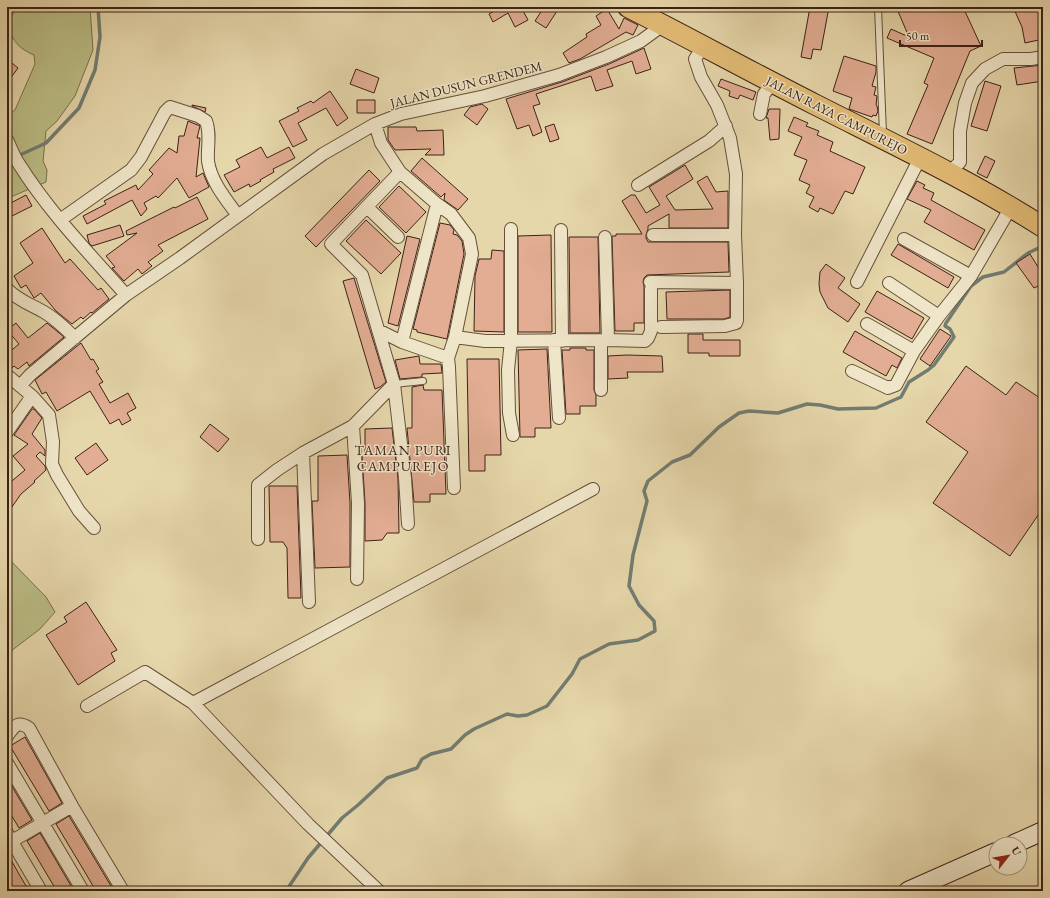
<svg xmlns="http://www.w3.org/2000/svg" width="1050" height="898" font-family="'EB Garamond',serif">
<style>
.green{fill:#bbbd85;stroke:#7b704e}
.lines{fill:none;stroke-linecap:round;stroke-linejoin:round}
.stream{stroke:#727d72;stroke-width:3.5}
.building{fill:#e2ad93;stroke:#3b2217}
.lane-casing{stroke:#664f3c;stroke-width:8}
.street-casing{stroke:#664f3c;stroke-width:14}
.secondary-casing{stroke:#3b2217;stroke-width:20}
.primary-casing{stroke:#3b2217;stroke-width:22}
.lane{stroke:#efe5c8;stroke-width:6}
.street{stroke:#efe5c8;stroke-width:12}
.secondary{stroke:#efe5c8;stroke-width:18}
.primary{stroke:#e3bc76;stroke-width:20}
.labels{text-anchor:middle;stroke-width:3;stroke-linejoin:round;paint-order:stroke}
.street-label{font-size:13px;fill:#3b2217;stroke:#efe5c8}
.neighbourhood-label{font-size:14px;letter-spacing:1px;fill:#3b2217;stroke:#efe5c8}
</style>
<rect width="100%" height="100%" fill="#e6d7ab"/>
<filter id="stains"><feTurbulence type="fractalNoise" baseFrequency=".005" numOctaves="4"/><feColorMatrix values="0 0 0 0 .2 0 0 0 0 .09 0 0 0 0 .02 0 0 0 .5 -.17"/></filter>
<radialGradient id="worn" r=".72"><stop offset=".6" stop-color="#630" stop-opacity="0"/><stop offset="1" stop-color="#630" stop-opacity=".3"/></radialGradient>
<path class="green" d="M16,7H90L93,50L75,96L57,121L46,131L43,161L47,170L46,182L13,196L7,200V116L15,110L35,64L34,55C18,48 14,42 7,26Z
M7,557L46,597L55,612L40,629L11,651L7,650Z"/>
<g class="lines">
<path class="stream" d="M7,161L46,143L79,108L95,70L100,37L98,7
M286,891L308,858L342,818L358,805L387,778L417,768L422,759L431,754L451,749L465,735L474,729L507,714L518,716L527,715L547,706L572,674L580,659L609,644L638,640L655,631L654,621L639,605L629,586L633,555L647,501L644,491L648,481L672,462L690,455L719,427L739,413L749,411L778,413L807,404L820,405L838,409L876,408L901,397L909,382L928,370L934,365L954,337L950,329L945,326L946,323L971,286L983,277L1004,272L1028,253L1043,246"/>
</g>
<path class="building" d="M501,7H521L528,20L515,27L508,13L493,22L489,14Z
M544,7H551L557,11L546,28L535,21Z
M810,7H829L821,50L813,49L811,59L801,57Z
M902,7H963L981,46L970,51L932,144L907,134L928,85L924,83L934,58L887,38L891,29L909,37L897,9Z
M1013,7H1043V39L1025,43L1022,27Z
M607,9L619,29L624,18L638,25L633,35L626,32L580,59L569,63L563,53L587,37L586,34L601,25L596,16Z
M644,48L651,69L636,74L632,61L607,70L613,86L596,91L591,76L536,94L540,104L533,106L542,132L533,136L529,125L517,129L506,99L562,82L609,64Z
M844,56L876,66V72L872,86L876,87L874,95L877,96L876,105L877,106L878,111L876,116L873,115L872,117L849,109L852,98L833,91Z
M7,59L18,68L7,83Z
M1043,65V81L1017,85L1014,68Z
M356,69L379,78L374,93L350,84Z
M721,79L756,92L753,100L740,95L738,99L729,96L730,91L718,86Z
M985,81L1001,86L987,131L971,126Z
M330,91L348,118L337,126L326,108L298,123L307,140L293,147L279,121L299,111L297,108L311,101L313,103Z
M357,100H375V113H357Z
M482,104L488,109L477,125L464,115L470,107Z
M192,105L206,108L205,112L192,106Z
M769,109H780L779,139L770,140L768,118H766Z
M794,117L808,123L806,126L819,131L817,135L833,142L830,151L865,167L853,194L845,191L833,214L820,208L818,212L809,207L814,197L806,193L810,185L799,180L807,160L794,155L802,137L788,131Z
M188,121L200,126L197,138H200L196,177L203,173L209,187L189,198L177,178L158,198L156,196L144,203L147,209L141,216L132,200L87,224L83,216L106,204L104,201L136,185L138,190L153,174L149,170L169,148L177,153L179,136H184Z
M554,124L559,139L550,142L545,127Z
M388,127H416L417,131L443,130L444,155H425L431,149L395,150L388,140Z
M261,147L267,158L289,147L295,158L273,169L274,172L260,180L261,181L250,187L249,184L234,192L224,175L240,167L236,160Z
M985,156L995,161L987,178L977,173Z
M422,158L468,199L458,210L444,200L445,193L441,197L411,171Z
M685,165L693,179L666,196L675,210L713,209L697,182L707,176L716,192L728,191V228H669V214L648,226V229L646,235V238L648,242H728L729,272L647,275L644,278L643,282L644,286V323H634V331H615L612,236H616V234H642L622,201L631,195H635L646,213L660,205L649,187Z
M369,170L380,181L316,247L305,236Z
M917,181L925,185L923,188L934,193L931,200L985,230L974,250L924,222L931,210L907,199Z
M399,186L426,212L406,233L379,207Z
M26,195L32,206L12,216L7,205Z
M197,197L208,219L158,245L163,251L148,262L152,266L142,274L138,269L124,281L112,268L115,267L106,256L137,233L127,235L126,231L174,207L175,208Z
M366,220L401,253L381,274L346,241Z
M440,223L450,225L454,230L453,234L457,235L462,241L464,254L447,339L417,332V330L413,329Z
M120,225L124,236L92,246L89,243L87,235Z
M42,228L65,263L70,259L98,290L101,288L109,299L92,313L91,312L83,319L81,317L72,324L56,311L41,293L34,298L26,285L21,288L14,276L33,263L20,243Z
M551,235L552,332H518V236Z
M407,236L420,239L398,326L388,323Z
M569,237H598L600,333H570Z
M898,244L954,277L948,288L891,255Z
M492,250L504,251V332L474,331L475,276L479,259H491Z
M1030,254L1043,275V284L1034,288L1016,263Z
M826,264L845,278L838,288L860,304L848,322L828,308L820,292L819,284L820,272Z
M354,278L386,382L380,387L375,389L343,281Z
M730,290V317L724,319H667L666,292Z
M877,291L924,318L912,339L865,312Z
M16,323L28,338L47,323L64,337L29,366L27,362L18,369L14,366L11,369L7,368V354L19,344L7,330Z
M940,329L951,336L930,366L920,359Z
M855,331L902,358L897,368L892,365L886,376L843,352Z
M688,334H703V340H740V356H709V353H688Z
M81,343L91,360L93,359L99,369L96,371L103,382L99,384L110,403L128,393L136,408L127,413L131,420L122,425L119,419L110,424L90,391L57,411L46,392L42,394L35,380Z
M570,348H586V350H594V390L596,395V406H580V414H566L562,350H570Z
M547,349L551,428H535V437H520L518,350Z
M627,355L662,356L663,372H627L628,378L608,379V356Z
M419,356L420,364H441L442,373L422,374V377L400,379L395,360Z
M467,359H499L501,455H485V471H469Z
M966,366L1006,395L1016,382L1043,400V508L1010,556L933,503L968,452L926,422Z
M423,385L424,390H442L446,494H430V502H414L407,428H412V387Z
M32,409H34L42,418L32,434L45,450V456L40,452L36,456L45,466L46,470L34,481L35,482L21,494L7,514V485L25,470L13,456L28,444L14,435Z
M210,424L229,439L218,452L200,437Z
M392,428L398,479L399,533H387L382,540L365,541V503L362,455H365V429Z
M96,443L108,460L87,475L75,458Z
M347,455L350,503V567L315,568L312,501H318V456Z
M269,486H297L301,598H288L287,548L283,542H270Z
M86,602L117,650L111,653L115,661L78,685L46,635L67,622L64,617Z
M25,737L62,803L49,811L10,746Z
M7,778L32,820L19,828L7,808Z
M69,816L114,891H96L86,874L56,824Z
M40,833L74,891H57L52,883L27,841Z
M7,853L19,874L29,891H11L7,885Z"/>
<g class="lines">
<g class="lane-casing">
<path id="lane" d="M878,7L883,134
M394,384L423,381"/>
</g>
<g class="street-casing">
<path id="street" d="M760,114L764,94L773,82
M375,124L381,143L400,172L437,204L451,214L469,238L472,254L455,337L448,358L449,367L454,488
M7,140C11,148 14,157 19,164C49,212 89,253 126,295L180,258L323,154L375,124L401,114L485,96L559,75L606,57L641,41L663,25
M400,172L331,244L362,275L394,384L405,478L408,524
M949,173L960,162V131L965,103L972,83L985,69L1003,59H1031L1043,57
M638,185L709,141L726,126
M367,207L398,237
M60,220L131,170L141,157L165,112L170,107L198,116L206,121C211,134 207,147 208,161C211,182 226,199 238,216
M511,229V340L508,370L509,413L513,435
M561,230L562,341
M653,235H735
M605,237L608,340
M904,239L971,276
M650,282L737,283L735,235L736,174L730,138L717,105L701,77L695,59L704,45
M857,282L920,158
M889,283L939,316
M7,289C19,301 30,304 44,312C56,319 65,328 75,338
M867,324L914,351
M661,327L725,326L736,323L737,320V283
M378,330L402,342L448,358
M455,337L485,341L608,340L645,341L648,338L651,331V289
M554,340L559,418
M601,341V390
M402,342L437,204
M852,371L888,388L896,385L914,351L939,316L971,276L1011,207
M7,375L32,396L49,415L53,442L52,464L57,475L79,511L94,528
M20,386L30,375L126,295
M353,426L358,503L357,579
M7,432L32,396
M303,453L309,602
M258,539V485L277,470L303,453L353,426L394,384
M193,703L593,489
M87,706L145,672L193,703L308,824L379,891
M7,736C14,727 17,720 29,728L72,806L123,891
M7,763L83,891
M7,833L41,891
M7,844L72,806"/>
</g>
<g class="secondary-casing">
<path id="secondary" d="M1014,844L1043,831
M908,891L996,852"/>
</g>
<g class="primary-casing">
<path id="primary" d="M628,7C691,39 753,73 816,105C893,144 971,181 1043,227"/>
</g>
<use href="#lane" class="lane"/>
<use href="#street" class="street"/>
<use href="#secondary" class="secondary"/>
<use href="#primary" class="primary"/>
</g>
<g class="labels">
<g class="street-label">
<text transform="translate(466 84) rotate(-14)" y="5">JALAN DUSUN GRENDEM</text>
<text transform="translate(837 115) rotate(27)" y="5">JALAN RAYA CAMPUREJO</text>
</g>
<g class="neighbourhood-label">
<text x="403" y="455">TAMAN PURI<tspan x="403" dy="16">CAMPUREJO</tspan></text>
</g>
</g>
<rect width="1050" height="898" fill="none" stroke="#e6d7ab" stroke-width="24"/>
<rect x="8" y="8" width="1034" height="882" fill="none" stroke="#3b2217" stroke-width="2"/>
<rect x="12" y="12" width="1026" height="874" fill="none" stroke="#3b2217"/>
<g transform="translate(1008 856) rotate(59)"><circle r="19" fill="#efe5c8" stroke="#a79781"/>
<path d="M0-3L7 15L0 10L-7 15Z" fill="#8f2418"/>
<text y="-6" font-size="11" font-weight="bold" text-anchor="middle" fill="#3b2217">U</text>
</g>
<path d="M900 40v6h82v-6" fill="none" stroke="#3b2217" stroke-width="2"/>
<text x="906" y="40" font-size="12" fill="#3b2217" stroke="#efe5c8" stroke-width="3" paint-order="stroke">50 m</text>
<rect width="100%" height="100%" filter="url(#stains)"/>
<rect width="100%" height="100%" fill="url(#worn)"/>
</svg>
